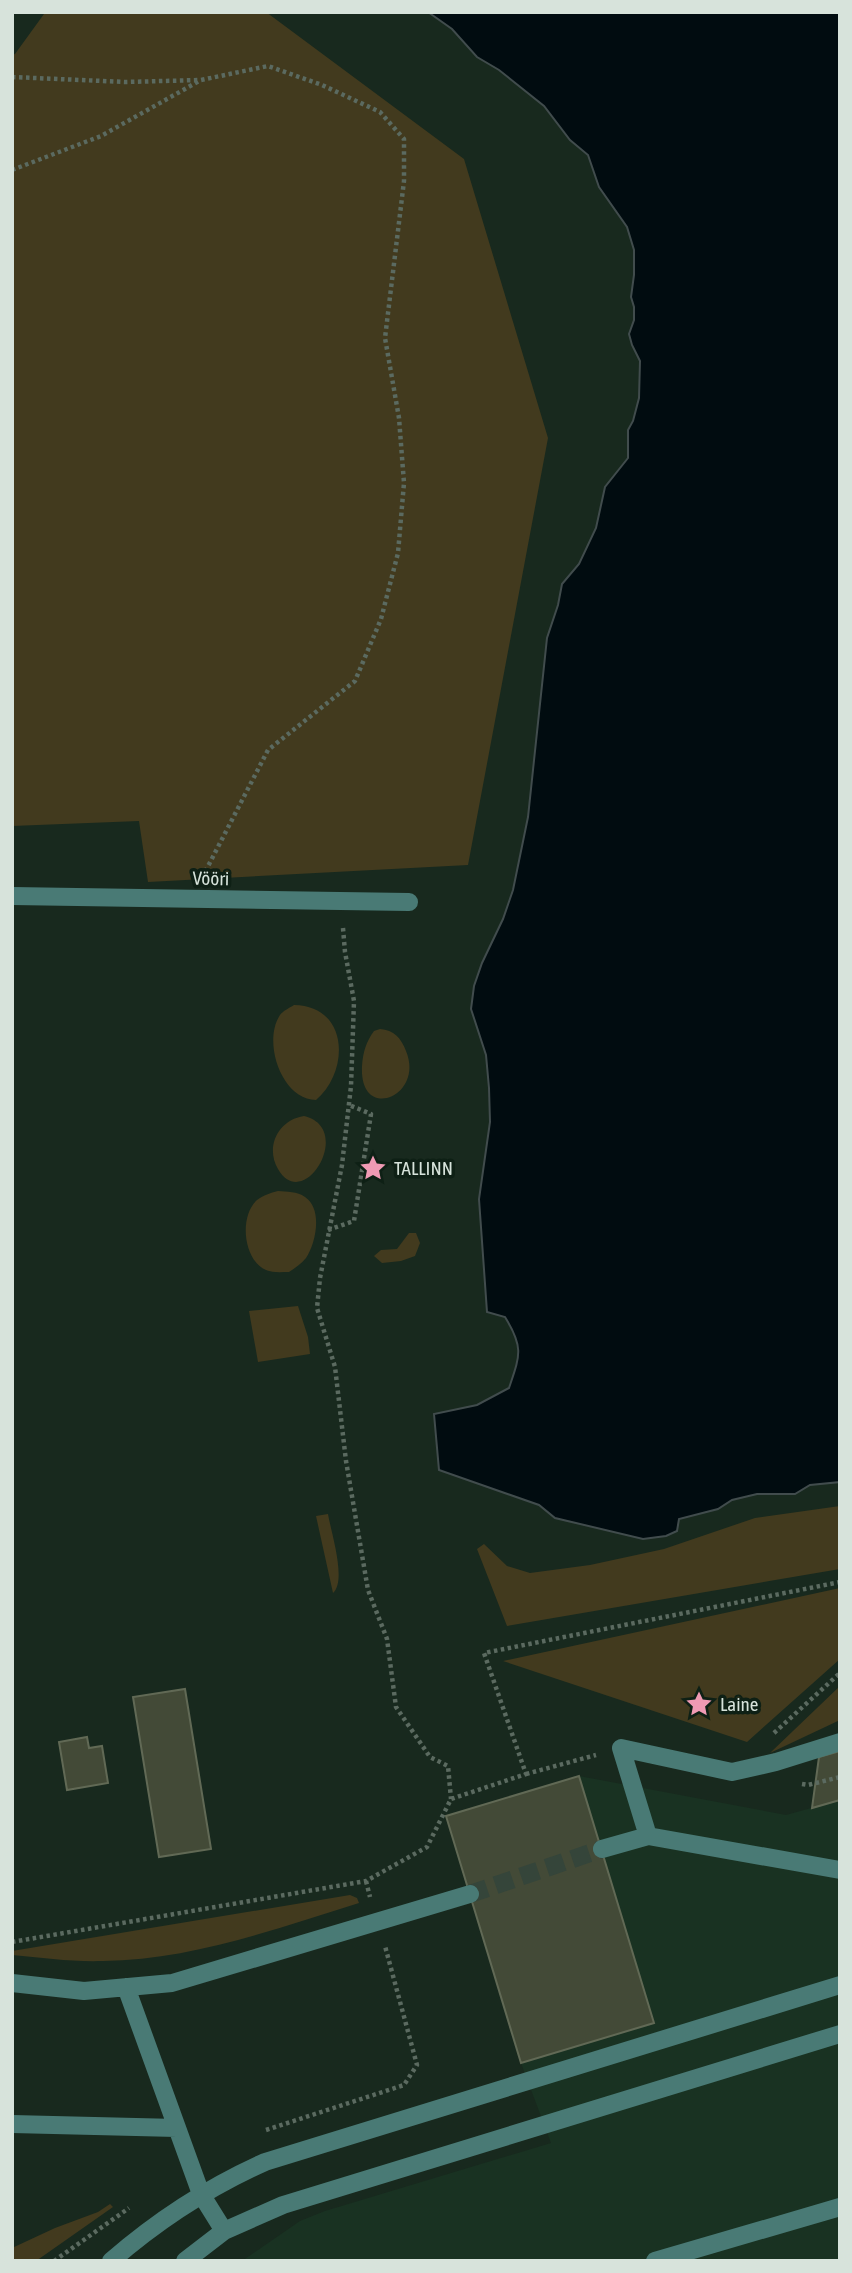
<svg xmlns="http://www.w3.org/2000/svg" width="852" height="2273" font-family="'Asap Condensed',sans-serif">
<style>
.built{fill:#193222}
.green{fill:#423a1e}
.water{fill:#010c10;stroke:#414c4d;stroke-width:2}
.building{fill:#434a37;stroke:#616955;stroke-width:2}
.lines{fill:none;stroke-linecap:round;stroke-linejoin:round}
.minor-tunnel{stroke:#35453a;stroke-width:18;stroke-dasharray:18 9;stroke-linecap:butt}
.path{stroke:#5b6a60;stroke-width:4.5;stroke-dasharray:3.5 3.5;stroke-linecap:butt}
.minor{stroke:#497a75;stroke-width:18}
.labels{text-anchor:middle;stroke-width:7;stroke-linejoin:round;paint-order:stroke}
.street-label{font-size:19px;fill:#d7e3db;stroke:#0e2015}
.poi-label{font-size:19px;fill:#d7e3db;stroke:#0e2015;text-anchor:start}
</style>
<rect width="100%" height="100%" fill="#18291e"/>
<path class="built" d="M579,1776L786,1815L840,1800V2261H242L300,2221L325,2211L551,2143L521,2063L654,2023Z"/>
<path class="green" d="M71,12H266L464,159L548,438L468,865L148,882L139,821L12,826V55L15,54L44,14Z
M294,1005C349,1006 350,1071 316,1100C282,1100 262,1042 280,1015C283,1011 289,1008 294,1005Z
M380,1029C394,1030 401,1038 406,1051C425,1097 359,1123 362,1066C363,1052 366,1042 374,1031Z
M304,1116C355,1128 304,1214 278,1169C265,1147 278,1120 304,1116Z
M278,1191C287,1192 297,1191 305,1197C323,1209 316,1243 306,1258C301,1264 295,1268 289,1272C281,1272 273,1273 266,1270C243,1260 239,1216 257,1200C264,1195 270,1193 278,1191Z
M409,1233H416L420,1243L415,1256L401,1261L382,1263L374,1256L381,1250L397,1249Z
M298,1306L308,1337L310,1354L258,1362L249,1311Z
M840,1506V1569L507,1626L477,1549L484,1544L507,1566L530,1573L590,1565L664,1549L755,1518Z
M328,1514C331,1532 347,1581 333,1593L316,1516Z
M840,1588V1659L747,1742L503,1661Z
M840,1686V1720L770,1753Z
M350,1895L357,1898L359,1903C276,1929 191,1960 103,1961C73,1962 43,1958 12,1955V1951Z
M110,2204L113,2207L36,2261H12V2248L55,2228L98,2212Z"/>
<path class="water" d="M428,12H840V1482L810,1485L795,1494H757L732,1500L718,1509L679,1519L677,1531L666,1536L643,1539L555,1518L539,1505L439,1470L434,1414L477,1405L509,1388C520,1355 524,1348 505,1317L487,1312L479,1199L490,1122L489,1088L486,1055L471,1009L474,986L482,963L503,919L513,890L528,817L547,638L558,605L562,584L579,564L596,528L605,487L628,458V430L633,421L639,398L640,361L632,345L629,334L634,320V307L631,297L634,275V250L627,227L599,187L588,155L570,140L544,106L499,70L477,57L452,29Z"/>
<path class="building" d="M185,1689L211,1849L159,1857L133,1697Z
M87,1737L89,1748L102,1746L108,1783L67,1790L59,1742Z
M840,1751V1800L812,1808L819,1757Z
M579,1776L654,2023L521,2063L446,1816Z"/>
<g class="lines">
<path class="minor-tunnel" d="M470,1894L602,1849"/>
<path class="path" d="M12,77L126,82L200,80
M12,170L101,136L201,80L268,66L322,85L380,112L404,139V181L385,338L399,418L404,483L398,553L381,619L355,681L268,750L204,874
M343,928L345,952L354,1001L351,1086L342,1165L320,1278L317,1308L335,1367L346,1461L368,1590L387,1639L396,1707L430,1757L448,1766L451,1799
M328,1230L354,1221L371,1114L349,1105
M774,1733L840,1673
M526,1774L596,1755
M802,1784L808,1785L840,1777
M366,1881L370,1897
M12,1942L366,1881L427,1847L451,1799L526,1774L484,1653L840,1582
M266,2130L404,2085L417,2065L385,1946
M54,2261L129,2208"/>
<path class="minor" d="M12,896L409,902
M648,1836L621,1748L732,1772L776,1762L840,1742
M602,1849L648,1836L840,1870
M12,1983L84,1991L172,1983L470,1894
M126,1987L201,2194L224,2231
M12,2124L177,2128
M111,2261C157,2221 209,2187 265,2162L840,1985
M185,2261L224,2231L283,2205L840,2034
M655,2261L840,2207"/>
</g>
<defs>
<g id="sight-bare" transform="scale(2.1)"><path d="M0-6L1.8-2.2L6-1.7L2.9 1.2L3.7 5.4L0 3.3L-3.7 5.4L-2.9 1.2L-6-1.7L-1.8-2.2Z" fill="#f09ab4" stroke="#0e2015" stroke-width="2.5" paint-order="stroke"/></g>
</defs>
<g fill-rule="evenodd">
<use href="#sight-bare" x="373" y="1168"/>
<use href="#sight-bare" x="699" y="1704"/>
</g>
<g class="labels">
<g class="street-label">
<text transform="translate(211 878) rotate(1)" y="7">Vööri</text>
</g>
<g class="poi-label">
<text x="394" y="1175">TALLINN</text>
<text x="720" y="1711">Laine</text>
</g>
</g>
<rect width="852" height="2273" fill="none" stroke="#d7e3db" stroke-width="28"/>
</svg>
